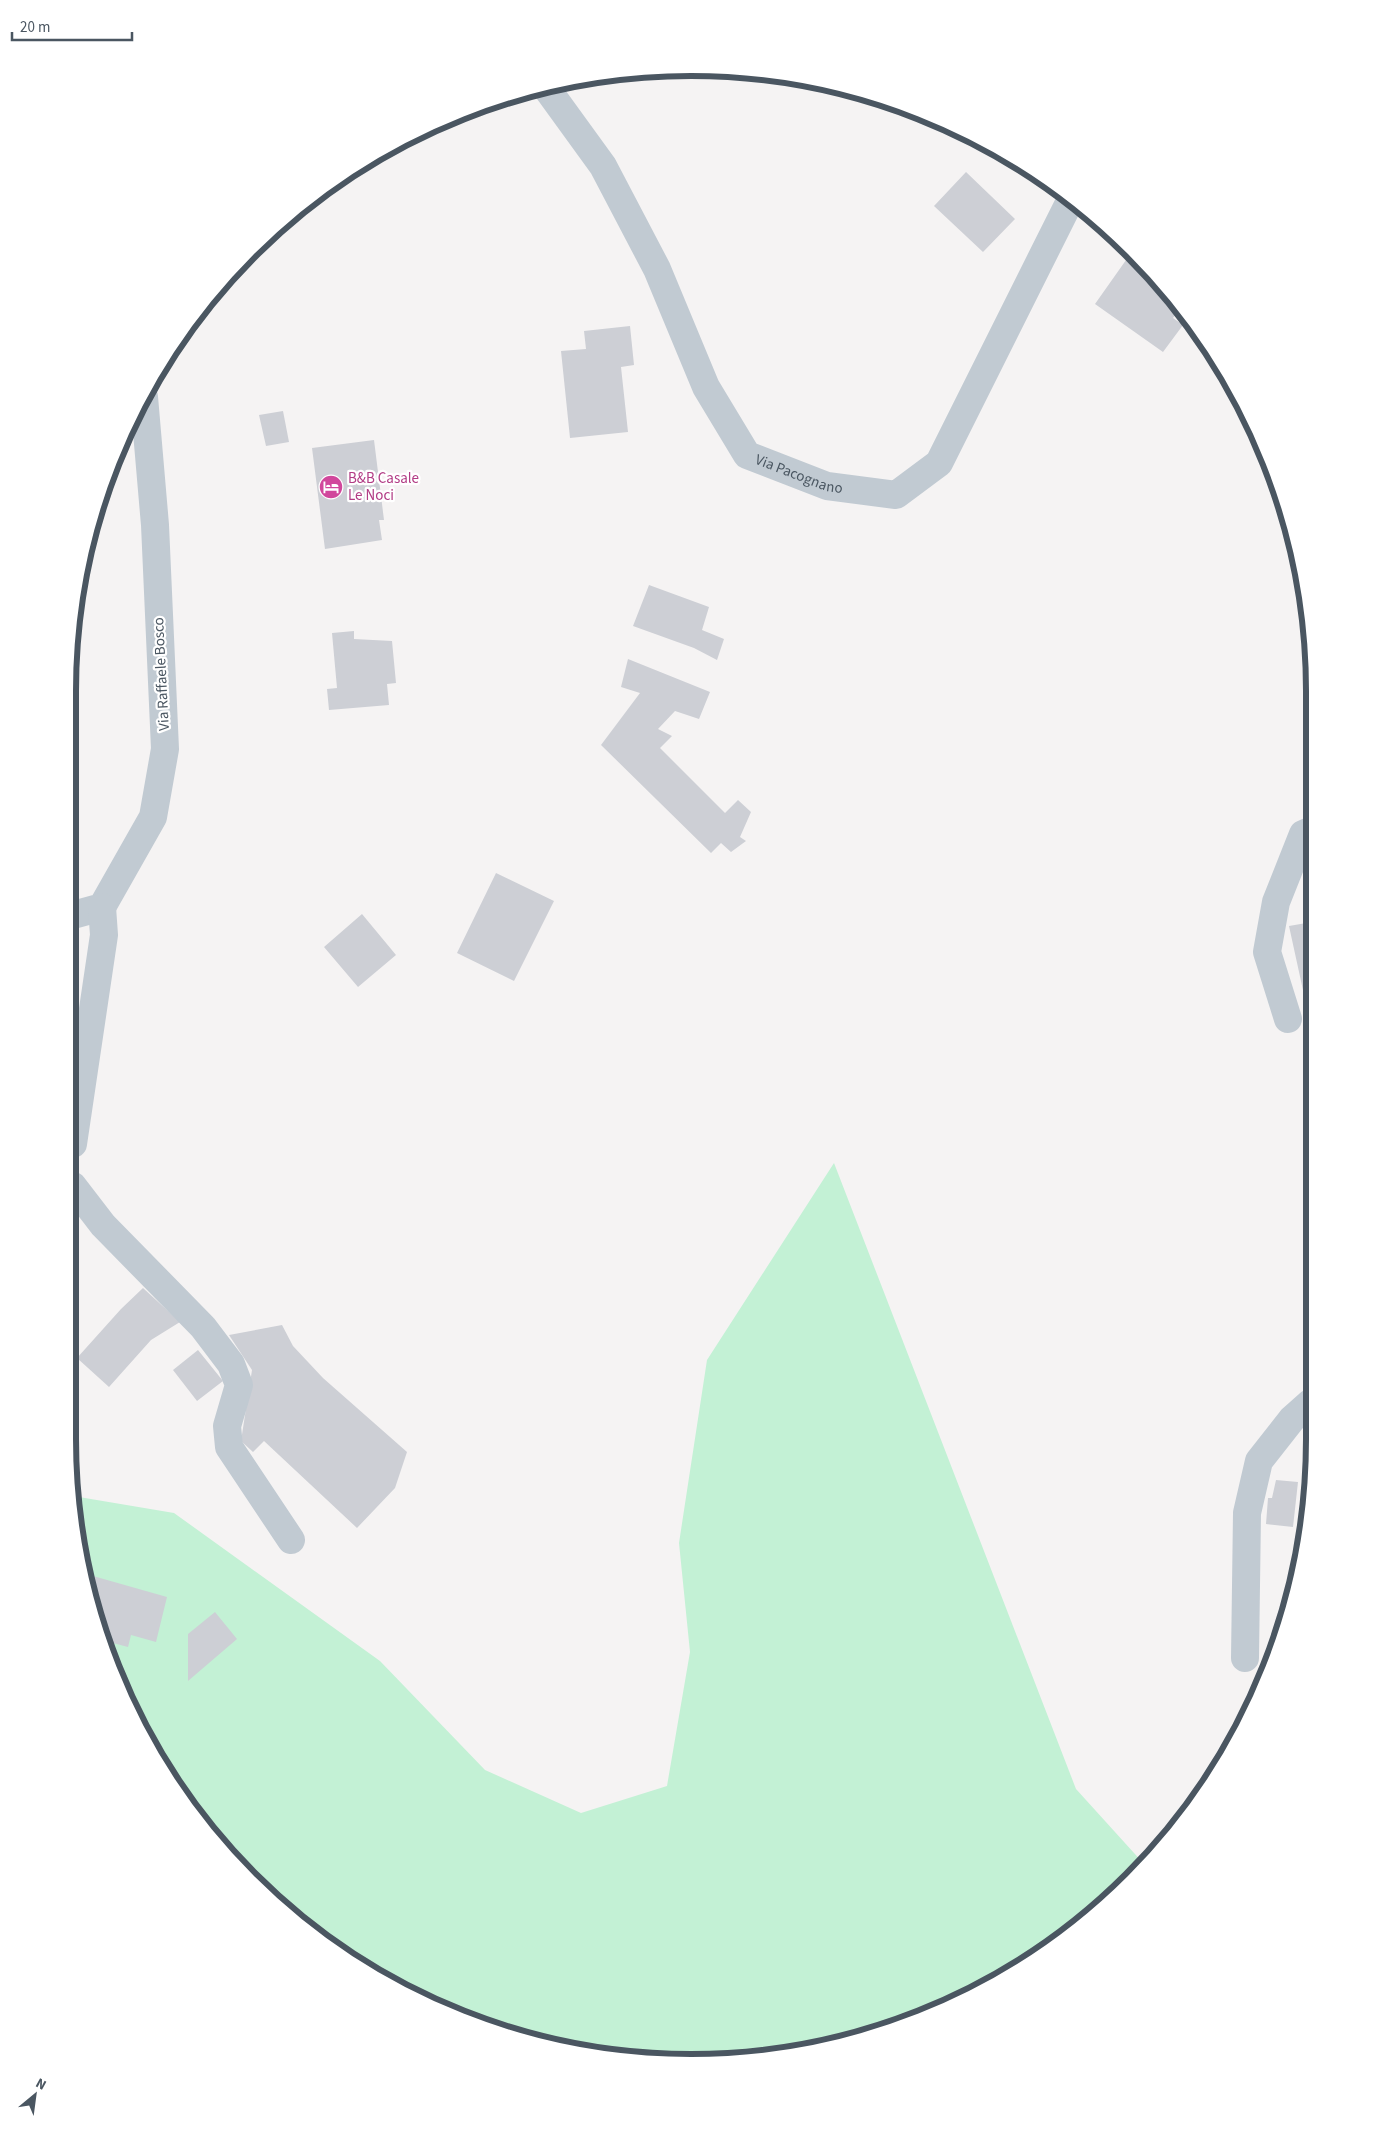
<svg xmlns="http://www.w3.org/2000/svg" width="1382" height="2130" font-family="'Source Sans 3',sans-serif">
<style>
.green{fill:#c3f1d5}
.building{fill:#cdcfd5}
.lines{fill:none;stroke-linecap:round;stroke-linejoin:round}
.minor{stroke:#c1cad2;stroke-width:28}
.labels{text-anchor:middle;stroke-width:4.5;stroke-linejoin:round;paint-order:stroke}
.street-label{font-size:15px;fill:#4a5661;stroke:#fff}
.hotel-label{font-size:15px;fill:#b23c85;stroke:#fff;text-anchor:start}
.rim{fill:none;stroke:#4a5661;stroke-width:6}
</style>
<rect width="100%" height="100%" fill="#f5f3f3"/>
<path class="green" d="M834,1163L1076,1789L1144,1864L1037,1958L930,2015L853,2041L772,2057L651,2061L490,2029L380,1979L312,1934L250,1880L173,1786L101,1639L73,1521V1496L174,1513L380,1661L485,1770L581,1813L667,1786L690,1652L679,1543L707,1360Z"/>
<path class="building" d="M966,172L1015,219L983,252L934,206Z
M1131,253L1181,306L1173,318L1183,325L1163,352L1095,304Z
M630,326L634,365L621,367L628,432L570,438L561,351L586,349L584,331Z
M283,411L289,442L266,446L259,415Z
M374,440L384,520H379L382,540L325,549L312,448Z
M649,585L709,607L702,630L724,639L717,660L694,648L633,626Z
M354,631V639L392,641L396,683L387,684L389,705L329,710L327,689L337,688L332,633Z
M628,659L710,692L699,719L675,711L658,729L672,736L660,748L725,813L738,800L751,812L740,837L746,841L731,852L721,843L711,853L601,745L640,693L621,687Z
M1312,763V806H1311L1308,780Z
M496,873L554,901L514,981L457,953Z
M362,914L396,955L358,987L324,947Z
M1312,922L1311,1027L1289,926Z
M143,1288L180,1322L151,1340L109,1387L77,1358L121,1309Z
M282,1325L293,1346L323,1378L407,1452L395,1488L357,1528L264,1441L253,1452L241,1441L252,1370L229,1335Z
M198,1350L223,1381L197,1401L173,1370Z
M1276,1480L1298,1482L1293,1527L1266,1524L1268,1498H1272Z
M93,1576L167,1597L156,1642L131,1635L128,1647L113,1643L109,1657L101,1639L89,1590Z
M215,1612L237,1639L188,1681V1634Z
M1268,1674L1267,1678L1260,1692L1257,1676Z"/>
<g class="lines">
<g class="minor">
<path id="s1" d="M545,86L603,166L657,269L706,387L747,455L827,486L896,495L939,463L1067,207L1073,201"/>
<path d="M73,915L102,907L153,817L165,749L155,525L144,397"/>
<path d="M1288,1019L1267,952L1276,902L1303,834L1312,830"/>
<path d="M73,1144L104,935L102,907"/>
<path d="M73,1186L103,1225L203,1327L231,1364L239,1385L227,1426L229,1447L291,1540"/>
<path d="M1245,1658L1247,1513L1259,1461L1292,1419L1310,1403"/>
</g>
</g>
<defs>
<g id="hotel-disc" transform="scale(1.25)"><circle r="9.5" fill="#d1479c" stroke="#fff"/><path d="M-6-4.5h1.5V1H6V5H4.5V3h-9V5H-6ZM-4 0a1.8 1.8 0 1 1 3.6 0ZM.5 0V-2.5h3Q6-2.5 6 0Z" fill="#fff"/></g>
</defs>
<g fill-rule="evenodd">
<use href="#hotel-disc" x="331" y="487"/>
</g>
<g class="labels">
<g class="street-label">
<text dy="5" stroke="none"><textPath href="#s1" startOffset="478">Via Pacognano</textPath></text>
<text transform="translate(161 674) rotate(-93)" y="5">Via Raffaele Bosco</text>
</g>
<g class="hotel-label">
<text x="348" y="483">B&amp;B Casale<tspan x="348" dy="17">Le Noci</tspan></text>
</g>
</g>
<path d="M0 0H1382V2130H0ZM691 76H691A615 615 0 0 1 1306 691V1439A615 615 0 0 1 691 2054H691A615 615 0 0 1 76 1439V691A615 615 0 0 1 691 76Z" fill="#fff" fill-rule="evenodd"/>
<path class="rim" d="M691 76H691A615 615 0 0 1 1306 691V1439A615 615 0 0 1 691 2054H691A615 615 0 0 1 76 1439V691A615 615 0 0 1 691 76Z"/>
<g transform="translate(35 2095) rotate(29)" stroke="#ffffff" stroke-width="4" paint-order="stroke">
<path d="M0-4L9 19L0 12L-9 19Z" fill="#4a5661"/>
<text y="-8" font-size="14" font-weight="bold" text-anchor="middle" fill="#4a5661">N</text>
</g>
<path d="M12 32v8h120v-8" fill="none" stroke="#4a5661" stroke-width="2.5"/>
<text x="20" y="32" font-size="15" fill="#4a5661" stroke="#ffffff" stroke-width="4" paint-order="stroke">20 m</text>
</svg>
